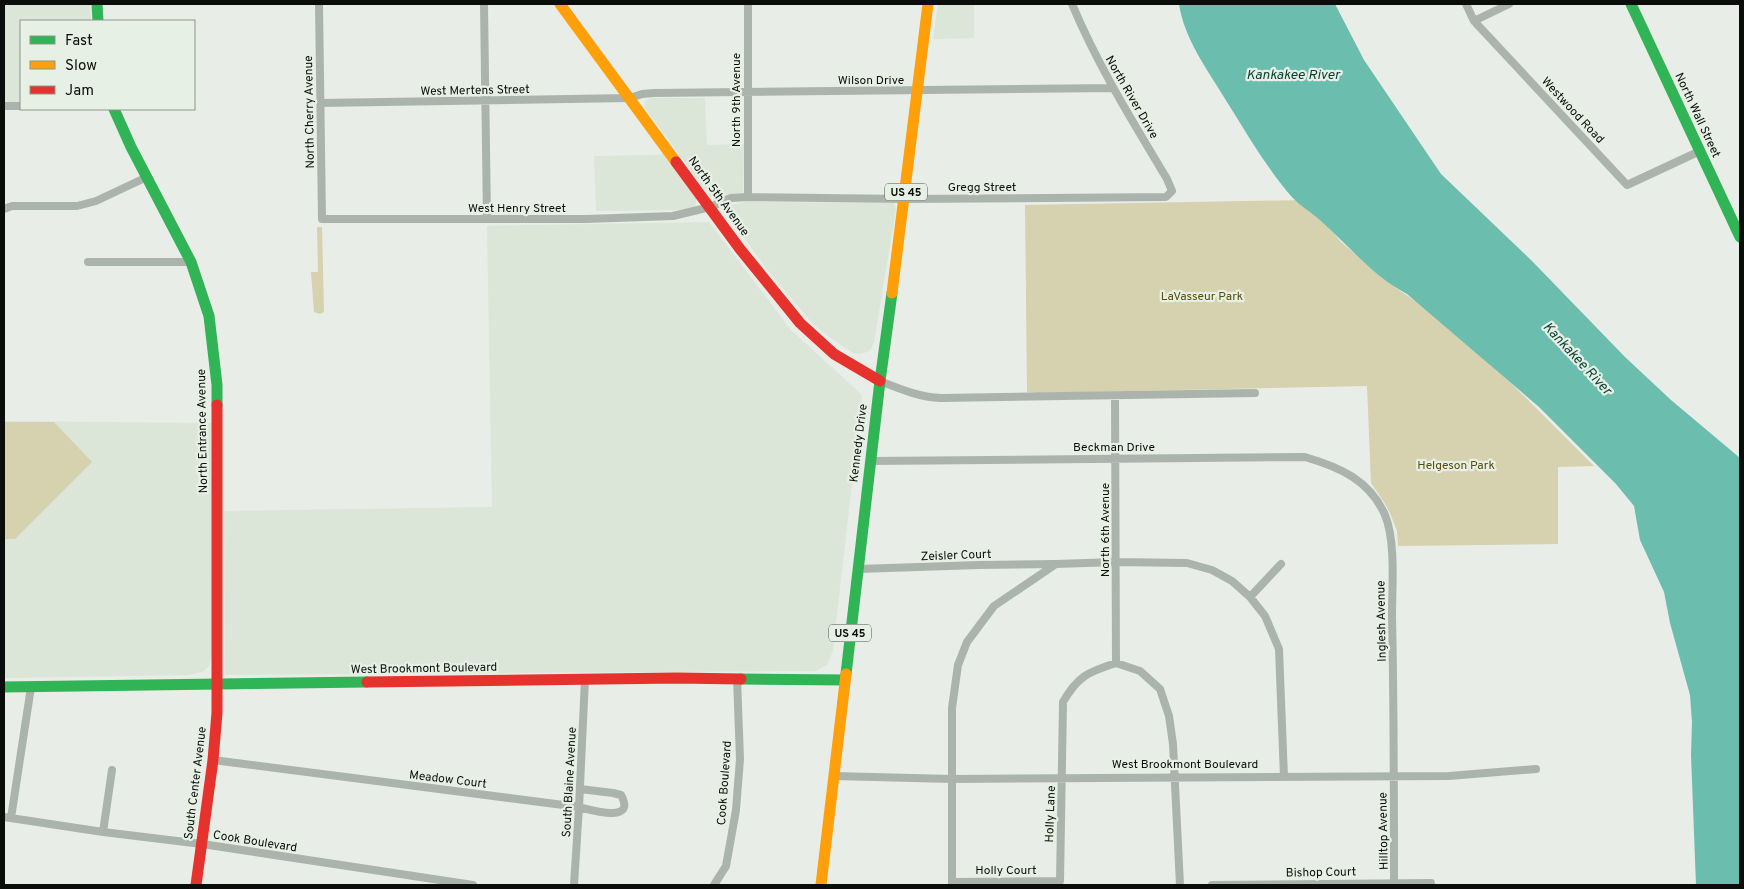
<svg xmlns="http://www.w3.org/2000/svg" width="1744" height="889" font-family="Overpass,sans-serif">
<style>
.built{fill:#dbe5d8}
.green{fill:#d6d1ae}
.water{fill:#6bbdae}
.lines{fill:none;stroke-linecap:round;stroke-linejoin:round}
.street{stroke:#aab4ad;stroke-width:8}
.fast{stroke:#30b455;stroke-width:11}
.slow{stroke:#ff9f0a;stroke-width:11}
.jam{stroke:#e5322d;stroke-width:11}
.labels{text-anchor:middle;stroke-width:4.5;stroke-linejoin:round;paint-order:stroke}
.shield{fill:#e7f0e4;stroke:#4c514b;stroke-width:1}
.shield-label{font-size:11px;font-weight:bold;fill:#0a0d09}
.street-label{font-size:12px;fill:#0a0d09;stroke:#e7f0e4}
.park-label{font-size:12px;fill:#584b08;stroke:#e7f0e4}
.water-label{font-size:14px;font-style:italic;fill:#0a3e36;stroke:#e7f0e4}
</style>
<rect width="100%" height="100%" fill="#e8ede7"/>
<path class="built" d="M4,4H90L91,21H21V102L4,103Z
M938,4H974V38L933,39Z
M652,98H705L707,145L744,144L743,193L721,199H717L710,196L645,108V101Z
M665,153L697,198L695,206L691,208L680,210L596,211L594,156L657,155Z
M746,202L894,203L896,209L874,342L871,349L867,352L859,354L853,353L829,337L812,323L765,267L725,211V208L730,205Z
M709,222L791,330L862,395L833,650L828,664L816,671L225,675L224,511L492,507L487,226Z
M4,421L211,423L212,653L209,666L204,671L189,675L4,678Z"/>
<path class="green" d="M1306,200L1341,242L1396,288L1430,311L1513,385L1594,466L1558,467V544L1398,546L1397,531L1390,513L1384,502L1371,483L1367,386L1037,393L1027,392L1025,205Z
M317,227H322L324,312L320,314L314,312L311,272H318Z
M4,422H54L92,462L15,539H4Z"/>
<path class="water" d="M1179,4H1335L1364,60L1441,174L1531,260L1625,357L1671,400L1740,458V885H1696L1691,755L1692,722L1690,695L1670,623L1664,592L1640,540L1634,506L1616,484L1539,407L1407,294C1374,277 1348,245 1320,220C1311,212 1299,205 1291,196C1266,167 1247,134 1227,102C1209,72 1184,39 1179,4Z"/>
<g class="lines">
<path class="street" d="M319,4L322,219H586L673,216L710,207L731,198L748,197L905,199L1166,197L1172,191L1167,179C1133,122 1098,66 1072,4
M484,4L487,219
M748,4V197
M1466,4L1474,21L1627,185L1700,151
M1474,21L1509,4
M320,103L630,98L642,94L654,93L1112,88
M4,106H21
M4,209L12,206H77L96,201L147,177
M88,262H191
M880,381C900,389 919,397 941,398L1255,393
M1115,396L1116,663
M870,461L1305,457C1339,467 1370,480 1385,515C1396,542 1392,587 1392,616C1394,706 1394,796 1394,885
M858,569L979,565L1055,564
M1250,597L1281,564
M1116,663L1140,671L1160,689L1169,716L1173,744L1180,885
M213,760L579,807C591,810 637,824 621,795L613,793L580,789
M833,776L952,779L1449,776L1536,769
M4,817L103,832L202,844L473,885
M11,818L31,687
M103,832L112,770
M952,882L1060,881L1063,702C1078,676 1088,672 1116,663
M574,885L579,807L585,679
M714,885L726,866L736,810L740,759L737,678
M952,885V708L958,665L967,642L994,606L1056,564L1116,562L1187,563L1212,570L1232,581L1250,597L1265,616L1279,649L1284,777
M1212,885L1431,883"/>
<path class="fast" d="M97,4L98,21
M1631,4L1740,237
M114,109L131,147L191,262L209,316L217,385V405
M846,674L880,381L892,293
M741,679L845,680
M4,687L367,682"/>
<path class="slow" d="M560,4L676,162
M892,293L928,4
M821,885L846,674"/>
<path class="jam" d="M676,162L740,249L800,323L834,354L880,381
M367,682L677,678L741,679
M196,885L213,760L217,713V405"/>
</g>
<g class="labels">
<g class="shield">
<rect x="885" y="183.5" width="42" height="17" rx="4"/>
<rect x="829" y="624.5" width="42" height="17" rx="4"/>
</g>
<g class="shield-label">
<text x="906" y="196">US 45</text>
<text x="850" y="637">US 45</text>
</g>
<g class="street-label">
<text x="871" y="84">Wilson Drive</text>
<text transform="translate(475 90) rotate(-1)" y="4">West Mertens Street</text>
<text transform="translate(1132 97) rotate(60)" y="4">North River Drive</text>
<text transform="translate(736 100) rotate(-90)" y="4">North 9th Avenue</text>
<text transform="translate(1573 110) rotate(47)" y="4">Westwood Road</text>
<text transform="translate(309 112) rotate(-91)" y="4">North Cherry Avenue</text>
<text transform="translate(1698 115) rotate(65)" y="4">North Wall Street</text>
<text x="982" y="191">Gregg Street</text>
<text transform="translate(719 196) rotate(54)" y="4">North 5th Avenue</text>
<text x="517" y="212">West Henry Street</text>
<text transform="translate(202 431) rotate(-91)" y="4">North Entrance Avenue</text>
<text transform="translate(858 443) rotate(-83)" y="4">Kennedy Drive</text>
<text x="1114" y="451">Beckman Drive</text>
<text transform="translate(1105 530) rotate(-90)" y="4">North 6th Avenue</text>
<text transform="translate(956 555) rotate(-2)" y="4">Zeisler Court</text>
<text transform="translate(1381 621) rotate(-91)" y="4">Inglesh Avenue</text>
<text transform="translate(424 668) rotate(-1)" y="4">West Brookmont Boulevard</text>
<text x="1185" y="768">West Brookmont Boulevard</text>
<text transform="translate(448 779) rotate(7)" y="4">Meadow Court</text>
<text transform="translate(569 782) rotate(-87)" y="4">South Blaine Avenue</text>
<text transform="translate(195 783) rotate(-83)" y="4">South Center Avenue</text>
<text transform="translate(724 783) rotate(-86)" y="4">Cook Boulevard</text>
<text transform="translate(1050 814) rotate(-88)" y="4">Holly Lane</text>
<text transform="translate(1383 831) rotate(-91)" y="4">Hilltop Avenue</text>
<text transform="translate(255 841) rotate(9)" y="4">Cook Boulevard</text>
<text x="1006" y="874">Holly Court</text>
<text transform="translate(1321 872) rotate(-1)" y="4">Bishop Court</text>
</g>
<g class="park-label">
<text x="1202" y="300">LaVasseur Park</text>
<text x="1456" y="469">Helgeson Park</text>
</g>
<g class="water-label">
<text x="1293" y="79">Kankakee River</text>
<text transform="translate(1578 358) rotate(47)" y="5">Kankakee River</text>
</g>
</g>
<rect width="1744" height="889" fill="none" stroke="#0a0d09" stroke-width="10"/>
<rect x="20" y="20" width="175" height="90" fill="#e7f0e4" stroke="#8f958c"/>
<rect x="30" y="36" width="25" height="8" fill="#30b455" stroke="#8f958c"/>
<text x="65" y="45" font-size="15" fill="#0a0d09">Fast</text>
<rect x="30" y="61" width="25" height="8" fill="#ff9f0a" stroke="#8f958c"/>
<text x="65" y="70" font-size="15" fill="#0a0d09">Slow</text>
<rect x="30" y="86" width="25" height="8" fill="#e5322d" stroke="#8f958c"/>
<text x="65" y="95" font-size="15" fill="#0a0d09">Jam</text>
</svg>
